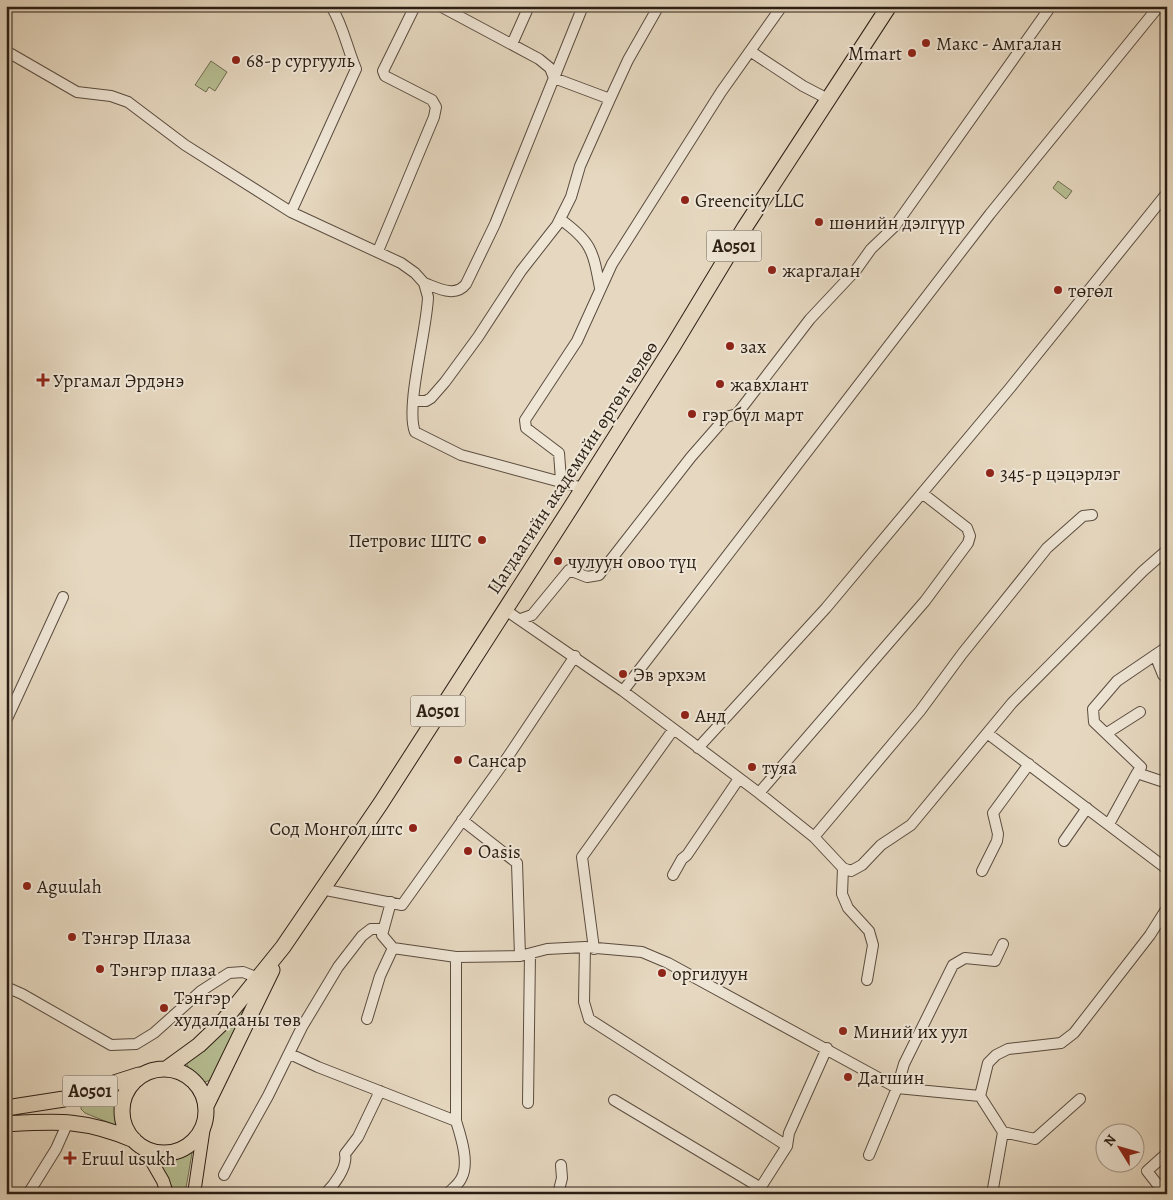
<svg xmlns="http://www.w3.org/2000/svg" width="1173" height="1200" font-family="Alegreya,serif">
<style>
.green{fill:#b6be92;stroke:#706e53}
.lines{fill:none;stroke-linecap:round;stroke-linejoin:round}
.minor-casing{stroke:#5a4c3f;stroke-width:12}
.major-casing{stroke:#2b1e14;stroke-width:14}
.highway-casing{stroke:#2b1e14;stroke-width:17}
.minor{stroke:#efe6d6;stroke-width:10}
.major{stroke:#e6d8c0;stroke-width:12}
.highway{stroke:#e6d8c0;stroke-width:15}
.poi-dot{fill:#8f2418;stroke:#efe6d6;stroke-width:2}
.labels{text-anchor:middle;stroke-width:4;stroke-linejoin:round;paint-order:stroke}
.shield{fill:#efe6d6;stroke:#665a4e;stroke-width:1}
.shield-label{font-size:18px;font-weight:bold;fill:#2b1e14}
.poi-label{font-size:19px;fill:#2b1e14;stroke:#efe6d6;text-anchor:start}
.street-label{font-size:19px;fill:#2b1e14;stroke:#efe6d6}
</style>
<rect width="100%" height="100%" fill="#e6d8c0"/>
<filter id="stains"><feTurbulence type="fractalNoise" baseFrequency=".004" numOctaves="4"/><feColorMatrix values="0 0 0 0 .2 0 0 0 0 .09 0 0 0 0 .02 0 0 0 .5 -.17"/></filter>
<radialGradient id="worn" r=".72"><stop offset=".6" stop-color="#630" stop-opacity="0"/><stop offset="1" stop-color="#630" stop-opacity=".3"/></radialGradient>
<path class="green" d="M211,61L227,72L215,91L209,87L206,92L195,85Z
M1058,181L1072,191L1066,199L1053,188Z
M534,522H537L538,525L536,529L498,587L493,588Z
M241,1009L245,1011L213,1079L205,1082L188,1067L186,1062Z
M118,1089L121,1092L116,1110L119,1124L117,1126L85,1113L81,1109V1102Z
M188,1152L192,1153L185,1194H176L157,1160L158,1158H173Z"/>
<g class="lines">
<g class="minor-casing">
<path id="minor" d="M440,6L539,59L550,68L554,78L610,99
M512,44L529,6
M6,51L77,92L111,96L128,102L185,145L291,212L401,263L415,273L424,283L428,297C427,330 405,407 415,432L461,455L583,488
M750,51L803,86L828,99
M291,212L356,69C347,48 343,25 331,6
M560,219C592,242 593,251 600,288
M378,251L434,117L436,107L432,100L385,76L383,71L415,6
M424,283C438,288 455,298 466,284L495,224L583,6
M414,401H426L431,398L445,382L478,337L521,271L557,225L571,197L580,166L610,99L628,60L657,9
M561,480L559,453L526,428L525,420L577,341L612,264L721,92L782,6
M504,609L623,691L759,793L814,837L843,868L851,871L862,865L881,845L911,825L1012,703L1143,571L1167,550
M521,619L532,615L569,570L587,577L599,575L691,457L726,417L737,414L810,319L856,270L871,249L895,226L1051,6
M1167,647L1117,681L1093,709L1094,722L1141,767L1137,773L1167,783
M1155,655L1163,675L1167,678
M623,691L990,214L1159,6
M6,721L63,597
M987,733L1167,869
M1107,733L1140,712
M698,748L826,608L1010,388L1167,193
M759,793L925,601L968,543L970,536L967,528L922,493
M462,820L517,863L520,956
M1109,824L1137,773
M814,837L920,711L962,654L1047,548L1083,516L1092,515
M1064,841L1087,808
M843,868L842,894L848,908L869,931L873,945L867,980
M982,871L997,841L998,834L993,813L1029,764
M673,875L682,859L687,855L738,780
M321,889L402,905L507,758L575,656
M391,902L382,935L393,948L456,957L520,956L547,949L585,947L642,952L668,963L897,1088L980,1096L1003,1132L992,1194
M585,947L584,1002L589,1019L787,1146
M594,949L582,857L673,730
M6,987L22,994L111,1045L136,1044L154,1033L201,991L229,973L243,972L258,978
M367,1019L380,976L393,948
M290,1054L318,1067L456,1121V957
M980,1096L988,1063L996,1055L1008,1049L1061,1043L1074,1033L1150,935L1167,908
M614,1100L761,1188
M528,1103L530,954
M1003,1132L1035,1139L1080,1099
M869,1155L897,1088L904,1064L953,965L965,958L995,961L1003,944
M224,1175L268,1096L302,1027L338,967L362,936L371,929H383
M757,1193L787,1146L789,1133L827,1048
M28,1194L56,1149L68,1122
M325,1194C334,1185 348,1167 345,1154L358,1137L380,1091
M447,1194C452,1189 458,1185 461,1179C470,1164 461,1137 456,1121
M558,1194L562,1178L561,1165
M1165,1194L1147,1171L1167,1153"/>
</g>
<g class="major-casing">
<path id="major" d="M144,1148L163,1181L167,1194
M194,1194L205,1120"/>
</g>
<g class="highway-casing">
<path id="highway" d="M166,1069L199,1045L221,1024L283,947L381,803L568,512L673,346L745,227L889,6
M122 1111a42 42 0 1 1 84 0a42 42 0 1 1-84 0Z
M206,1106L272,970
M6,1108L64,1099L139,1075
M6,1124C58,1121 84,1119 134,1140"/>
</g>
<use href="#minor" class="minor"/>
<use href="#major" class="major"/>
<use href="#highway" class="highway"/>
</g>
<g class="poi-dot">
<circle cx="926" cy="43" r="5"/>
<circle cx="912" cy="53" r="5"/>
<circle cx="236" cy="60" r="5"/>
<circle cx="685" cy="200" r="5"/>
<circle cx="819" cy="222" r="5"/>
<circle cx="772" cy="270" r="5"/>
<circle cx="1058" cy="290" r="5"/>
<circle cx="730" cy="346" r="5"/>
<path d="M40.5 372.5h5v5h5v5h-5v5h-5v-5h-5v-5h5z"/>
<circle cx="720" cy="384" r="5"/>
<circle cx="692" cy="414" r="5"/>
<circle cx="990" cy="473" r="5"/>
<circle cx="482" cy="540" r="5"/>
<circle cx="558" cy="561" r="5"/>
<circle cx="623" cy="674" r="5"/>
<circle cx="685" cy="715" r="5"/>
<circle cx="458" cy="760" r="5"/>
<circle cx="752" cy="767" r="5"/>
<circle cx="413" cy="828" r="5"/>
<circle cx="468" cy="851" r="5"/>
<circle cx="27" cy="886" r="5"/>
<circle cx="72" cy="937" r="5"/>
<circle cx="100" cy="969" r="5"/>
<circle cx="662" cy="973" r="5"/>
<circle cx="164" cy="1008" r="5"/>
<circle cx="843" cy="1031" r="5"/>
<circle cx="848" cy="1077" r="5"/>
<path d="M67.5 1150.5h5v5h5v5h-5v5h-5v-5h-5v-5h5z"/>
</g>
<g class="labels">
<g class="shield">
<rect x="706.5" y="230.5" width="55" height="31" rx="4"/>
<rect x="410.5" y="695.5" width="55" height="31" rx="4"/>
<rect x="62.5" y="1075.5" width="55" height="31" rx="4"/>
</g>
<g class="shield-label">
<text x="734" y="252">A0501</text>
<text x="438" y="717">A0501</text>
<text x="90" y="1097">A0501</text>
</g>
<g class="poi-label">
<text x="936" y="50">Макс - Амгалан</text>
<text x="902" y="60" text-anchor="end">Mmart</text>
<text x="246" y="67">68-р сургууль</text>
<text x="695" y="207">Greencity LLC</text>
<text x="829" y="229">шөнийн дэлгүүр</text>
<text x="782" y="277">жаргалан</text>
<text x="1068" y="297">төгөл</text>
<text x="740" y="353">зах</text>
<text x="53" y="387">Ургамал Эрдэнэ</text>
<text x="730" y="391">жавхлант</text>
<text x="702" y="421">гэр бүл март</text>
<text x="1000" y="480">345-р цэцэрлэг</text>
<text x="472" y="547" text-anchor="end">Петровис ШТС</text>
<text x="568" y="568">чулуун овоо түц</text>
<text x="633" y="681">Эв эрхэм</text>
<text x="695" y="722">Анд</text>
<text x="468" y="767">Сансар</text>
<text x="762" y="774">туяа</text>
<text x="403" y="835" text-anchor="end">Сод Монгол штс</text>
<text x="478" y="858">Oasis</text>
<text x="37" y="893">Aguulah</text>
<text x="82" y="944">Тэнгэр Плаза</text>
<text x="110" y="976">Тэнгэр плаза</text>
<text x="672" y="980">оргилуун</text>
<text x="174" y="1004">Тэнгэр<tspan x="174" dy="22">худалдааны төв</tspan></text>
<text x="853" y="1038">Миний их уул</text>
<text x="858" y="1084">Дагшин</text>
<text x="81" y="1165">Eruul usukh</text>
</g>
<g class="street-label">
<text transform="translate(572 467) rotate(-57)" y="7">Цагдаагийн академийн өргөн чөлөө</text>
</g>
</g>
<rect width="1173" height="1200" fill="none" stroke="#e6d8c0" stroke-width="25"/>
<rect x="8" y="8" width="1158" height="1185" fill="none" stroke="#2b1e14" stroke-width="2.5"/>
<rect x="12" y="12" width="1148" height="1175" fill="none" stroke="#2b1e14"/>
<g transform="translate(1120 1148) rotate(307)"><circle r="24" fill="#efe6d6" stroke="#a19688"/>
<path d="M0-4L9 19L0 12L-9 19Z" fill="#8f2418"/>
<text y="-8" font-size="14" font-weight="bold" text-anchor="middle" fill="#2b1e14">N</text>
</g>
<rect width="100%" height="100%" filter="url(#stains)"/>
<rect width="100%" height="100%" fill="url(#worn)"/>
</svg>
